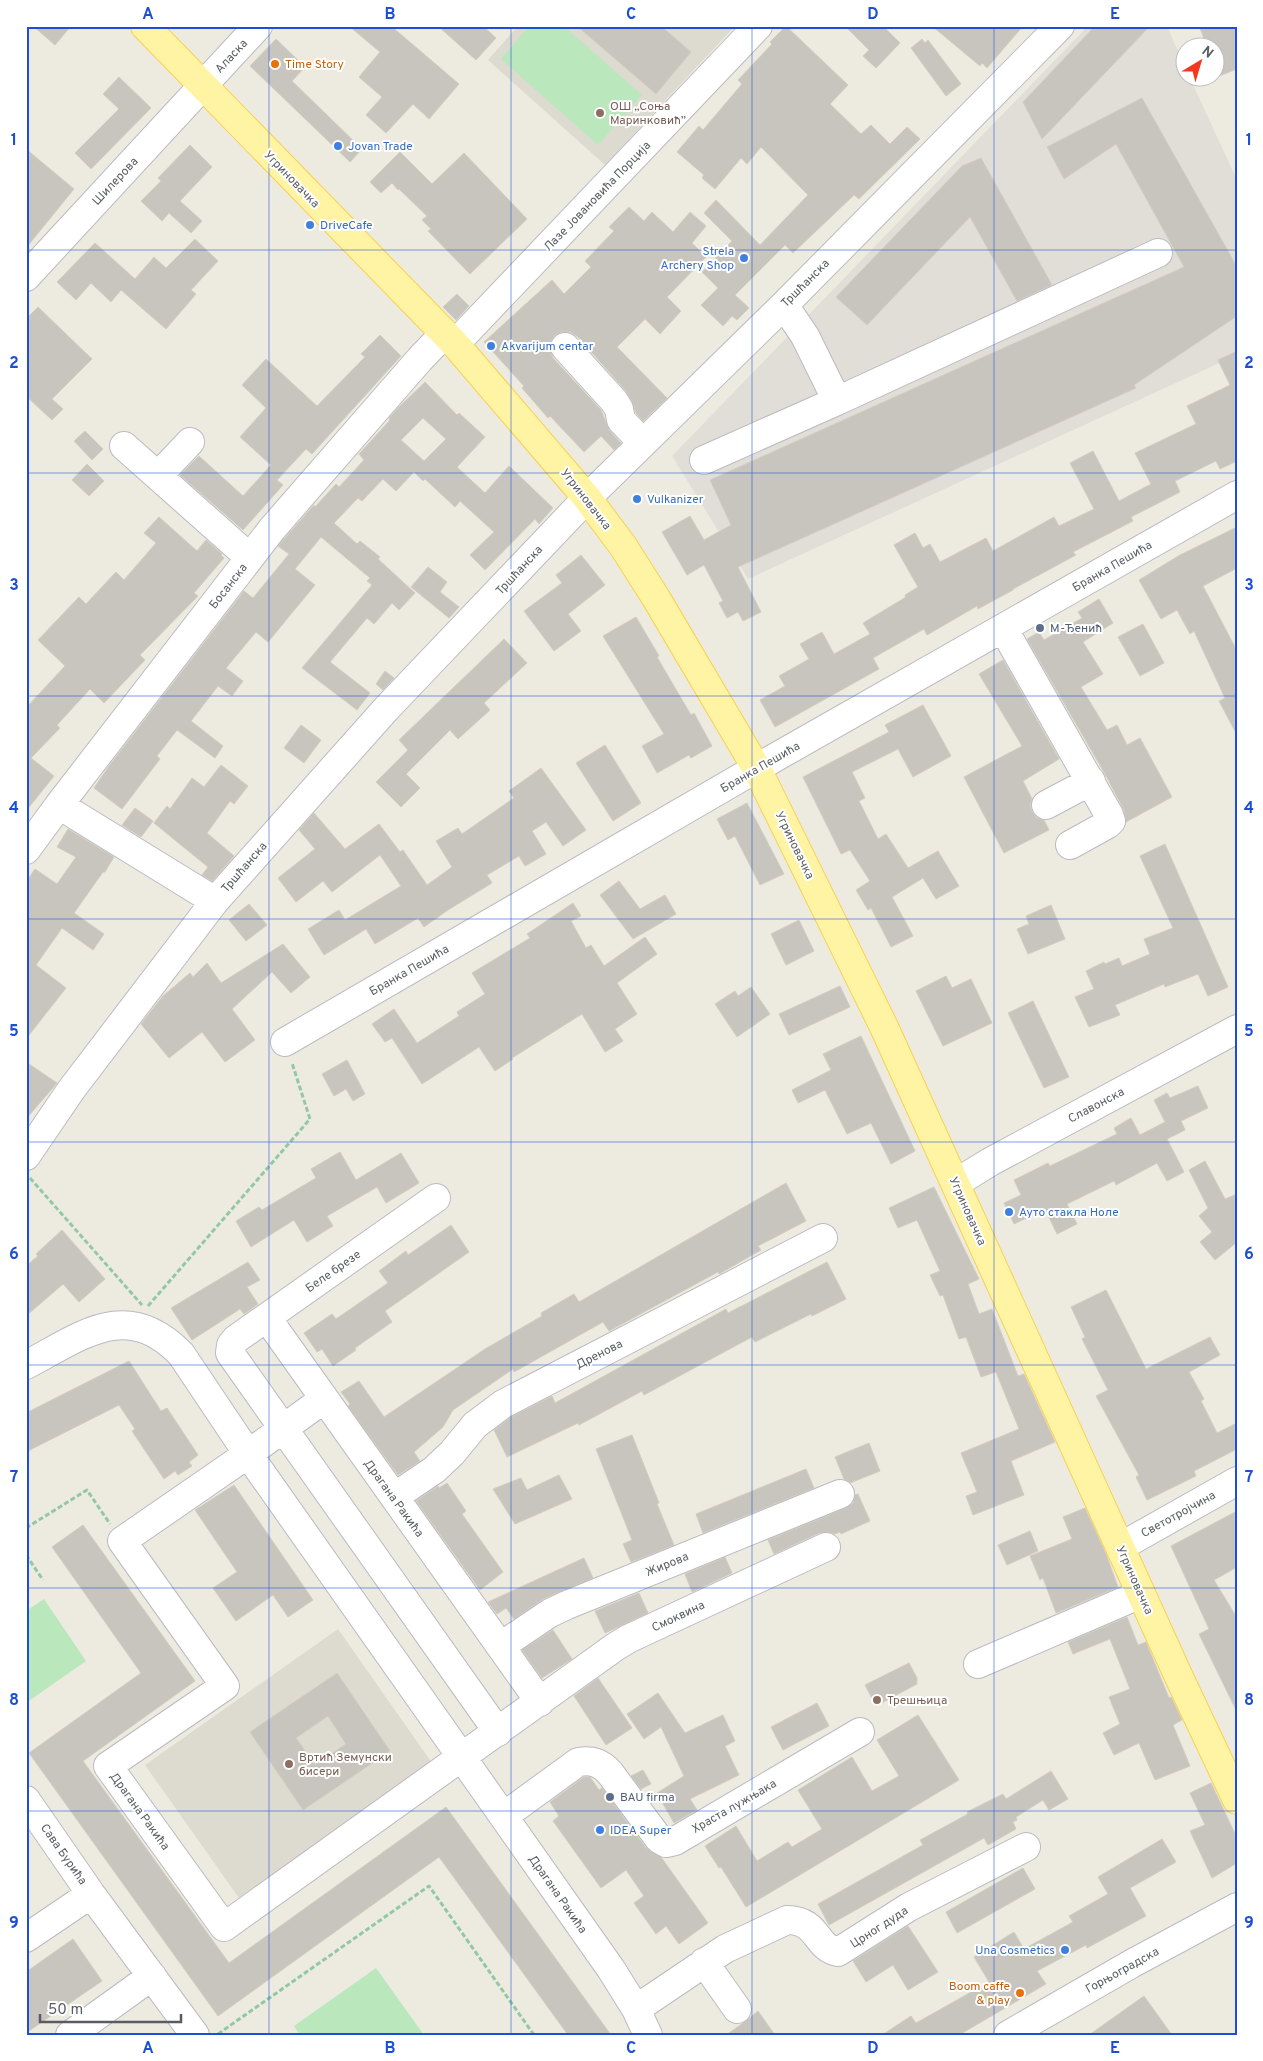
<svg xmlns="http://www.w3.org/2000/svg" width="1263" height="2061" font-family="Overpass,sans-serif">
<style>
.industrial{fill:#e1ded8}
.education{fill:#dddacf}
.green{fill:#bbe7bd}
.building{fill:#c8c5be;stroke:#d2cdbf;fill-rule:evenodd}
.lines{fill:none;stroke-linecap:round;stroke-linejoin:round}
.minor-casing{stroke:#b9bbc1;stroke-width:30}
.major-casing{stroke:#fad04d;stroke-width:30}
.path{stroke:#93c8a4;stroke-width:3;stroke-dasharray:5 2.5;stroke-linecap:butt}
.minor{stroke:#fff;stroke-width:28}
.major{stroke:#fff4a4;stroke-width:28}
.grid{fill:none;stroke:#1d4ed8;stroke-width:1;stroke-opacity:0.55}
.food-dot{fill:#e8710a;stroke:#fff;stroke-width:2}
.education-dot{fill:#8d6e63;stroke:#fff;stroke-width:2}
.shop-dot{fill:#3f7fe0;stroke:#fff;stroke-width:2}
.service-dot{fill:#5c6f8a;stroke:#fff;stroke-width:2}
.labels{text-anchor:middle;stroke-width:4;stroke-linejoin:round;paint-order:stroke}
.street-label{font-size:12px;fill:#595d63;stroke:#fff}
.food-label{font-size:12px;fill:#c56008;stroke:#fff;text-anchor:start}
.education-label{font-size:12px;fill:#785e54;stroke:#fff;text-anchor:start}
.shop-label{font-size:12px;fill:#366cbe;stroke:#fff;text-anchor:start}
.service-label{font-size:12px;fill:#4e5e75;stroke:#fff;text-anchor:start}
.neatline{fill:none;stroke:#1d4ed8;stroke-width:2}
.grid-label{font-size:16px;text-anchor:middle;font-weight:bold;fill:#1d4ed8}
</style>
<rect width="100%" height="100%" fill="#edebe0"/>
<path class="industrial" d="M1088,26H1167L1185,67L1186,78H1190L1237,180V355L748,579L672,456Z"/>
<path class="education" d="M518,26H735L605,165L488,60Z
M338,1629L432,1763L239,1898L145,1765Z"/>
<path class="green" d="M529,26H564L642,95L598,145L501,59Z
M44,1599L86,1661L26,1703V1611Z
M376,1968L424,2035H300L294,2026Z"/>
<path class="building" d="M33,26H71L55,45Z
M349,26H391L459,84L429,119L413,104L386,133L366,115L382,97L359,77L380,52Z
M438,26H483L496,38L476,60Z
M577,26H661L691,52L656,94Z
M786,26L848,85L830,104L861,134L871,125L890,144L907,127L920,139L859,199L854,195L793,253L785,245L735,295L749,308L737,320L732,316L723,326L701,305L718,288L702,272L732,241L704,213L716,200L760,245L808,195L761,147L747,164L741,158L715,189L702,178L704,175L677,152L699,126L703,130L742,84L738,80L772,44L770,42Z
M845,26H883L900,43L876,68L863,56L869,50Z
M932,26H1023L987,68L982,63L980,66Z
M1095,26H1150L1042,139L1023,102Z
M1199,26H1237V69L1219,76L1216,67V48H1208Z
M276,39L305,67L292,81L362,149L350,162L250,66Z
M922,39L925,43L928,40L961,84L946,96L911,48Z
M119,77L151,108L91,169L75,153L119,109L103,94Z
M1142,98L1237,267V316L1134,385L1136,388L738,567L761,612L743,621L738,612L727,618L719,603L723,601L704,565L687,575L662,532L690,516L704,540L731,525L710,480L1184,267L1116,144L1064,179L1047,147Z
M190,145L212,167L180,201L202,221L191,233L169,213L162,221L141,201L161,181L158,178Z
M26,149L74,189L26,248Z
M400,152L432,184L464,153L527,219L470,274L428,231L431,229L422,220L427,216L399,189L398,190L392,183L381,193L370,182Z
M981,158L1052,285L1017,301L970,217L867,325L836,297L962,166Z
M629,207L644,221L652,212L673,232L690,212L706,226L692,243L706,257L667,297L681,311L660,334L645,319L617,347L667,398L643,421L636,413L632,401L626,391L577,336L570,332H562L555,335L550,342V350L553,358L601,410L609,430L621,443L614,450L601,436L584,452L550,416L548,418L522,388L524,386L484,342L552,280L564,294L591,267L585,261L614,231L609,227Z
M195,239L218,261L191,290L196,294L166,329L121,290L111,302L91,283L76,300L57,282L95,243L135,279L154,257L166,268Z
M457,294L469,306L456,320L443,307Z
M38,307L92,359L52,399L63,409L52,420L26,396V319Z
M380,335L401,356L312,454L306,449L277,480L283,485L243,530L180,475L199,456L243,496L271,465L240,437L266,408L242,385L266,359L317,406L365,357L361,354Z
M1237,351V461L1220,469L1216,461L1175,481L1180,492L1131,517L1133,521L1073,552L1076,555L1013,589V590L978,609L977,606L927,635L924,629L873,658L879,669L775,727L760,700L785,686L779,676L809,659L800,644L822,632L834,654L870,634L863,623L906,597L905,595L918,587L894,545L915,533L923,548L930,544L940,562L986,538L993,551L1054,517L1059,526L1094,509L1070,463L1093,451L1119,501L1151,484L1135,453L1196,424L1187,406L1230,385L1218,360Z
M425,382L457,415L459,413L485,437L457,467L485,493L509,466L553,508L539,524L535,519L485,570L470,555L494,532L460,501L455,507L425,479L423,481L414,472L396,491L383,479L362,501L358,498L334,523L357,544L360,541L380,557L378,559L415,593L399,610L392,603L374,624L367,618L330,662L370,693L357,710L302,668L372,585L367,581L370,578L321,537L295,569L315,585L268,642L256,632L226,668L243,681L232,696L218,686L191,721L223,746L215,758L177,730L157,756L160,759L122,809L94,788L109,766L244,591L253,598L289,554L278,546L284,539L314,505L315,507L336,484L339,487L364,460L359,454L390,420L389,418L398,408ZM423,418L446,439L424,461L401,440Z
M85,431L103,449L92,460L74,441Z
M87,464L104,481L89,496L72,480Z
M159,517L197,551L206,540L222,554L221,555L224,558L194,593L198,596L140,655L145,660L104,703L90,689L57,725L60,728L31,758L54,776L26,811V708L65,666L38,640L79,597L86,604L116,572L124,580L156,543L144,533Z
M1237,527V568L1203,586L1237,651V735L1219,701L1225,698L1194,631L1190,634L1177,610L1161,619L1139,580L1180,555Z
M581,555L605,585L568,614L581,631L554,651L524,611L562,583L556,575Z
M428,567L447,582L440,592L459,607L449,618L411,587Z
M1099,599L1113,623L1083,642L1103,674L1081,687L1107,730L1117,725L1127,745L1140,738L1172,797L1126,822L1124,810L1105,774L1027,639L1039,632L1044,640L1082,618L1078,612Z
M636,617L659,656L657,657L691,715L694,713L712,746L691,758L689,755L657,773L642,746L664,734L603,636Z
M1143,624L1164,663L1140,676L1118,637Z
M504,639L527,663L484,703L490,710L458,739L450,730L406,774L420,788L401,807L376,782L408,750L399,740Z
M1003,660L1059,759L1023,781L1032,799L1030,805L1032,812L1037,818L1044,820L1049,830L1004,853L964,777L1022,746L979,674Z
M385,671L394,678L383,690L376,684Z
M923,705L951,756L913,777L898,749L852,772L865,798L859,801L878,839L886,834L908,868L938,851L959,886L936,899L923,878L892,897L913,936L891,947L871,908L868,910L856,890L870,881L850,850L841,854L803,777L889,732L885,725Z
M301,725L321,740L304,763L284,748Z
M605,745L641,803L613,821L576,763Z
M221,765L248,786L234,804L230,801L207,833L234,856L212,881L202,875L208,867L154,823L167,806L170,809L192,778L204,787Z
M541,768L586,830L563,846L546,822L532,831L546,854L525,866L519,856L487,875L492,883L448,910L424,927L418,918L375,944L366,929L324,955L308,929L339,910L345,920L401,886L380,855L332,892L323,881L296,902L278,878L315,849L299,830L314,813L345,849L379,824L400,852L403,850L427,885L452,867L436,841L458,828L462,834L514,798L509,791Z
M747,803L784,874L760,885L735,836L728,840L717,819Z
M135,808L153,821L141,837L122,825Z
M68,829L114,857L105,872H103L74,913L104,934L93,950L62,928L36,965L66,988L26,1039V882L35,869L57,884L76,857L57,847Z
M1165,844L1228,987L1208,996L1198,974L1165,987L1164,984L1115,1005L1120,1015L1089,1027L1075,997L1094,989L1086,971L1104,962L1105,964L1119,958L1122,966L1150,954L1144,939L1173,928L1140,856Z
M619,881L640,909L665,895L676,914L633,939L600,895Z
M573,903L581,916L571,921L586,948L591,945L604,966L645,937L657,954L617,983L637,1014L615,1029L623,1041L605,1052L582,1014L512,1058L513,1059L495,1071L479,1047L422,1084L392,1038L385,1042L372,1024L394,1009L417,1043L459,1016L457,1012L485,994L472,973L530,938L527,934Z
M249,904L267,925L246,941L229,920Z
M1051,905L1065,939L1028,954L1017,929L1029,924L1026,916Z
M799,920L814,951L786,965L771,934Z
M283,944L310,977L291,993L272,972L232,1009L255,1040L225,1062L202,1032L169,1058L141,1024L163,996L190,973L193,977L207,963L221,983Z
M946,976L952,988L971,979L992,1023L943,1046L916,991Z
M840,986L850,1007L789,1035L779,1014Z
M751,987L770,1014L737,1037L715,1004L735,991L738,996Z
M1033,1001L1069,1077L1044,1088L1008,1013Z
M861,1036L915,1151L891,1164L871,1123L847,1134L825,1090L798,1103L792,1090L831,1070L823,1054Z
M347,1060L365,1094L353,1101L346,1089L334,1096L322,1074Z
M26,1062L57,1083L26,1119Z
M1198,1086L1208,1108L1181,1121L1185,1130L1167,1139L1184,1172L1167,1181L1157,1163L1116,1185L1114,1181L1067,1204L1077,1224L1057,1234L1045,1209L1014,1224L1004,1203L1021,1195L1014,1180L1048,1163L1050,1166L1117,1134L1114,1128L1131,1118L1140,1135L1165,1122L1154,1100L1167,1093L1170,1098Z
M340,1152L356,1180L401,1153L419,1183L386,1203L377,1187L327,1216L333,1226L307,1242L294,1220L251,1247L236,1221L259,1207L262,1210L316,1178L311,1169Z
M1205,1161L1225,1199L1237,1194V1242L1215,1260L1200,1242L1212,1232L1199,1216L1208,1208L1189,1170Z
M786,1183L806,1221L758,1246L761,1250L719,1274L718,1272L609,1331L603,1322L514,1372L513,1369L453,1410L443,1427L414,1452L420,1461L398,1475L348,1406L350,1404L341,1392L359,1381L384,1417L485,1349L542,1316L541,1313L574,1294L579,1302Z
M934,1187L979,1279L968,1284L979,1314L992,1309L1018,1376L1024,1374L1055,1442L1011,1461L1024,1495L973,1515L966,1496L977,1492L961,1453L1019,1429L996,1372L981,1377L966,1337L959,1339L943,1295L940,1296L930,1275L940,1271L917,1220L898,1228L889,1208Z
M451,1225L469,1252L385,1311L392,1322L355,1348L356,1350L333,1366L322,1349L317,1352L304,1333L332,1314L336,1319L388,1283L379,1271L406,1251L408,1255Z
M62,1230L105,1279L79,1302L63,1284L26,1316V1266L38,1256L36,1254Z
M248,1262L260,1280L247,1287L258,1304L244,1314L240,1309L192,1340L171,1308Z
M827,1262L846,1299L812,1316L811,1314L755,1342L752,1337L644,1395L642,1391L579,1425L578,1423L507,1457L494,1430L511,1417L552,1396L555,1403L726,1309L728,1313Z
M1106,1290L1146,1369L1210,1337L1220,1355L1189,1372L1204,1399L1201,1401L1217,1433L1237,1423V1449L1194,1471L1196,1476L1147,1500L1136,1477L1139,1475L1096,1396L1108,1390L1082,1339L1085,1337L1071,1307Z
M129,1361L161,1411L167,1408L198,1455L189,1462L192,1466L178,1475L175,1471L164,1479L132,1431L135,1429L119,1405L26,1452V1413Z
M632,1435L659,1503L657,1504L674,1545L631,1562L623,1544L632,1540L596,1449Z
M869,1443L880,1471L850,1483L844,1479L835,1457Z
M806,1469L814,1488L703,1533L696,1514Z
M559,1475L572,1499L515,1524L493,1489L521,1478L527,1490Z
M447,1483L466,1511L462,1514L503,1572L480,1590L416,1501L438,1486L439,1488Z
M234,1485L313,1600L288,1617L273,1595L236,1621L213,1588L237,1572L195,1510Z
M858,1494L870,1521L841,1534L840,1532L835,1534L828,1532L819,1533L774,1554L768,1540L846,1508L853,1503L855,1495Z
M1085,1508L1106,1554L1118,1587L1056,1613L1043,1578L1040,1580L1030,1556L1072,1539L1063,1517Z
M1237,1511V1567L1214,1580L1237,1618V1712L1199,1634L1209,1629L1171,1546Z
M83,1525L195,1681L83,1761L229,1963L446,1807L611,2035H568L439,1857L218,2016L29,1753L141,1673L52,1547Z
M1030,1531L1038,1551L1007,1565L998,1545Z
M725,1557L732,1573L692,1592L685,1574Z
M584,1558L593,1578L543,1599L514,1619L506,1608L497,1614L488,1602Z
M639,1593L648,1613L605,1633L595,1611Z
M1127,1617L1138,1645L1146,1642L1169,1698L1171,1697L1182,1720L1173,1725L1190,1766L1155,1780L1139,1743L1114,1755L1103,1733L1120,1724L1109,1697L1130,1689L1110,1639L1073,1654L1068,1642Z
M553,1630L572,1659L542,1678L522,1650Z
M909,1663L917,1678V1684L876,1706L865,1685Z
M337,1673L390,1751L303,1810L250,1732ZM328,1716L346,1744L315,1765L296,1738Z
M598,1678L632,1728L606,1745L574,1696Z
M658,1693L685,1733L723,1715L735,1741L725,1746L739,1775L690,1799L697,1810L674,1823L657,1793L684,1776L661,1727L644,1739L627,1714Z
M817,1703L829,1726L783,1750L771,1727Z
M918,1715L959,1780L746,1907L721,1867L719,1868L705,1846L736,1826L757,1861L788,1842L792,1847L822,1829L798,1790L852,1757L872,1791L899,1776L877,1740Z
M643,1770L651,1784L641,1789L631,1776Z
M1051,1771L1068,1799L1049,1810L1043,1800L1016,1817L1017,1820L1013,1822L1016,1829L988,1845L984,1838L829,1925L818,1904L923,1845L920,1840L968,1814L967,1812L1003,1794L1006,1799Z
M584,1777H590L599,1790L602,1788L646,1848L661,1857L708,1923L679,1944L666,1926L656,1934L634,1903L644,1896L626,1870L601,1888L553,1821L559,1816L550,1802Z
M1211,1783L1237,1838V1863L1212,1878L1190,1831L1205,1825L1190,1793Z
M1162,1839L1176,1862L1130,1888L1146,1916L1087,1948L1086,1945L1037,1971L1046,1984L959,2035H882L911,2016L916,2023L989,1982L974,1957L1014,1932L1024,1949L1073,1922L1069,1916L1108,1894L1098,1877Z
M1023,1868L1035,1889L957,1933L946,1912Z
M908,1926L938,1972L908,1990L893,1965L866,1982L853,1961Z
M73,1939L102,1981L26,2033V1972Z
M1144,1996L1172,2035H1089Z
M758,2011L775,2035H726L746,2021Z"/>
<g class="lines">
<g class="minor-casing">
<path id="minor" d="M26,277L258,26
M784,305L805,336L837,401L1158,253
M455,344L758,26
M565,347L614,401L619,409L621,420L643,443
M124,446L249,557
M704,460L837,401
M158,476L190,442
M1003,628L1109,815L1111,821L1108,824L1070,845
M59,805L215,901
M1046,805L1091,781
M26,850L59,805L272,529L420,359L444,334
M285,1042L783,753L1237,495
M26,1156L71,1090L215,901L386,709L587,498L784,305L1060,26
M956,1183L990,1162L1237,1029
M436,1198L236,1339L231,1345L230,1353L498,1732
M267,1318L540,1702
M26,1365C82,1336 126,1298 181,1354L248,1454L611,1969L636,2009L648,2035
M324,1399L248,1454L122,1541L225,1686L108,1766L224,1927L615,1647L628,1639L826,1547
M394,1497L434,1470L452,1453L475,1425L503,1404L823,1238
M1120,1547L1237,1481
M501,1646L550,1613L567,1605L840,1494
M978,1664L1141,1594
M26,1800L91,1894L195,2035
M504,1816L578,1762C592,1760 600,1762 610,1773L659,1839L666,1843L675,1841L860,1732
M26,1938L91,1894
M704,1962L737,2009
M636,2009L725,1949L787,1920C819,1920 815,1948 838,1952L909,1907L1026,1847
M70,2035L152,1976
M1008,2035L1131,1964L1237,1907"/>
</g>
<g class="major-casing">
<path id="major" d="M145,26L455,344L587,498L623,546L656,598L757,769L884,1027L1178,1675L1237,1800"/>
</g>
<path class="path" d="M30,1178L142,1305
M148,1306L310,1119L292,1063
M26,1528L87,1490L110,1524
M26,1555L43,1580
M218,2034L429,1886L534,2035"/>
<use href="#minor" class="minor"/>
<use href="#major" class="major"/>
</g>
<path class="grid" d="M269,26V2035M511,26V2035M752,26V2035M994,26V2035M26,250H1237M26,473H1237M26,696H1237M26,919H1237M26,1142H1237M26,1365H1237M26,1588H1237M26,1811H1237"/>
<g class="food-dot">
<circle cx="275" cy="64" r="5"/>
<circle cx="1020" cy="1993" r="5"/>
</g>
<g class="education-dot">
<circle cx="600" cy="113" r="5"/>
<circle cx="877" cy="1700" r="5"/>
<circle cx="289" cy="1764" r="5"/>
</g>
<g class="shop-dot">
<circle cx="338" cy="146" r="5"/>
<circle cx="310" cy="225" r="5"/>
<circle cx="744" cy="258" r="5"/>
<circle cx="491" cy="346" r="5"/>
<circle cx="637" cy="499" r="5"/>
<circle cx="1009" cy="1212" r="5"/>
<circle cx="600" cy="1830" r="5"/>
<circle cx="1065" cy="1950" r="5"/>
</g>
<g class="service-dot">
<circle cx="1040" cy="628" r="5"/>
<circle cx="610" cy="1797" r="5"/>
</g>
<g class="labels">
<g class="street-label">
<text transform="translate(231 56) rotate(-47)" y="4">Аласка</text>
<text transform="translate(292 179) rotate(46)" y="4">Угриновачка</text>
<text transform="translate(115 181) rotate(-47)" y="4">Шилерова</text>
<text transform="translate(597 196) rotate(-46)" y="4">Лазе Јовановића Порција</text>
<text transform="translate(805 283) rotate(-45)" y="4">Тршћанска</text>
<text transform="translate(586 499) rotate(52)" y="4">Угриновачка</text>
<text transform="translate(1112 566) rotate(-30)" y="4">Бранка Пешића</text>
<text transform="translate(519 570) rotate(-47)" y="4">Тршћанска</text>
<text transform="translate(228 586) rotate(-52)" y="4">Босанска</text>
<text transform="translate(760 767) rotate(-30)" y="4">Бранка Пешића</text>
<text transform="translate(795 845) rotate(64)" y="4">Угриновачка</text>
<text transform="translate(244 867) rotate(-49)" y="4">Тршћанска</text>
<text transform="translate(409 970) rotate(-30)" y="4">Бранка Пешића</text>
<text transform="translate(1096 1105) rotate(-28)" y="4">Славонска</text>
<text transform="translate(968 1211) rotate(66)" y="4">Угриновачка</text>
<text transform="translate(333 1271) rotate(-35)" y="4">Беле брезе</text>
<text transform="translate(599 1354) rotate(-27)" y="4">Дренова</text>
<text transform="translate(394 1498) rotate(54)" y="4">Драгана Ракића</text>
<text transform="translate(1178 1514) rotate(-29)" y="4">Светотројчина</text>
<text transform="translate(667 1564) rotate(-22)" y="4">Жирова</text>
<text transform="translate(1135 1580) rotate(66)" y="4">Угриновачка</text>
<text transform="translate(678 1616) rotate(-25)" y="4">Смоквина</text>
<text transform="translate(734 1806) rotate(-30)" y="4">Храста лужњака</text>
<text transform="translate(140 1811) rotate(54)" y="4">Драгана Ракића</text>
<text transform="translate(64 1854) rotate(55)" y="4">Сава Бурића</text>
<text transform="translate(558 1894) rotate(55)" y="4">Драгана Ракића</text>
<text transform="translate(879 1927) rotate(-33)" y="4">Црног дуда</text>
<text transform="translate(1122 1970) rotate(-29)" y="4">Горњоградска</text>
</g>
<g class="food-label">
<text x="285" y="68">Time Story</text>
<text x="1010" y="1990" text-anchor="end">Boom caffe<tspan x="1010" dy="14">&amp; play</tspan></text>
</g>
<g class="education-label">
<text x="610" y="110">ОШ „Соња<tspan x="610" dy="14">Маринковић”</tspan></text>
<text x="887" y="1704">Трешњица</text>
<text x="299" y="1761">Вртић Земунски<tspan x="299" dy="14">бисери</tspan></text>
</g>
<g class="shop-label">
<text x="348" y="150">Jovan Trade</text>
<text x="320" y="229">DriveCafe</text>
<text x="734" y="255" text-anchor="end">Strela<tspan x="734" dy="14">Archery Shop</tspan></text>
<text x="501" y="350">Akvarijum centar</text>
<text x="647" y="503">Vulkanizer</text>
<text x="1019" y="1216">Ауто стакла Ноле</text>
<text x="610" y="1834">IDEA Super</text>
<text x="1055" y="1954" text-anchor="end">Una Cosmetics</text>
</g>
<g class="service-label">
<text x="1050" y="632">М-Ђенић</text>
<text x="620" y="1801">BAU firma</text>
</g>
</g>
<rect width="1263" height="2061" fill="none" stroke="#ffffff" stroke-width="55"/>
<g transform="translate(1200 62) rotate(38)"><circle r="24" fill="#ffffff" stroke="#bdbec1"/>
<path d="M0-4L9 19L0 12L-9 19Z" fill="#f43920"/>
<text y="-8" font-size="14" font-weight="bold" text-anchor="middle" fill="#595d63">N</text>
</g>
<path d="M40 2014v8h141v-8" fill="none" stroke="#595d63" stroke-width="2.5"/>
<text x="48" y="2014" font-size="15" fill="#595d63" stroke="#ffffff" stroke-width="4" paint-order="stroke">50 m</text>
<rect x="28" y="28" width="1208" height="2006" class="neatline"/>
<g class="grid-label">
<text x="148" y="19">A</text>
<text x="390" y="19">B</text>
<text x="631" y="19">C</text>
<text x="873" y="19">D</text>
<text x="1115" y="19">E</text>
<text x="14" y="145">1</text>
<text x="1249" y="145">1</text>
<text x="14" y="368">2</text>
<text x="1249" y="368">2</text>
<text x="14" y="590">3</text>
<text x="1249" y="590">3</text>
<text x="14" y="813">4</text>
<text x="1249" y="813">4</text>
<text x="14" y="1036">5</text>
<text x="1249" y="1036">5</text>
<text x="14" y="1259">6</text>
<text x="1249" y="1259">6</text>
<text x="14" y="1482">7</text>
<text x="1249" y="1482">7</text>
<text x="14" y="1705">8</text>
<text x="1249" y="1705">8</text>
<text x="14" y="1928">9</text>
<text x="1249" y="1928">9</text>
<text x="148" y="2053">A</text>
<text x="390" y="2053">B</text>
<text x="631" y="2053">C</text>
<text x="873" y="2053">D</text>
<text x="1115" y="2053">E</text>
</g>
</svg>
